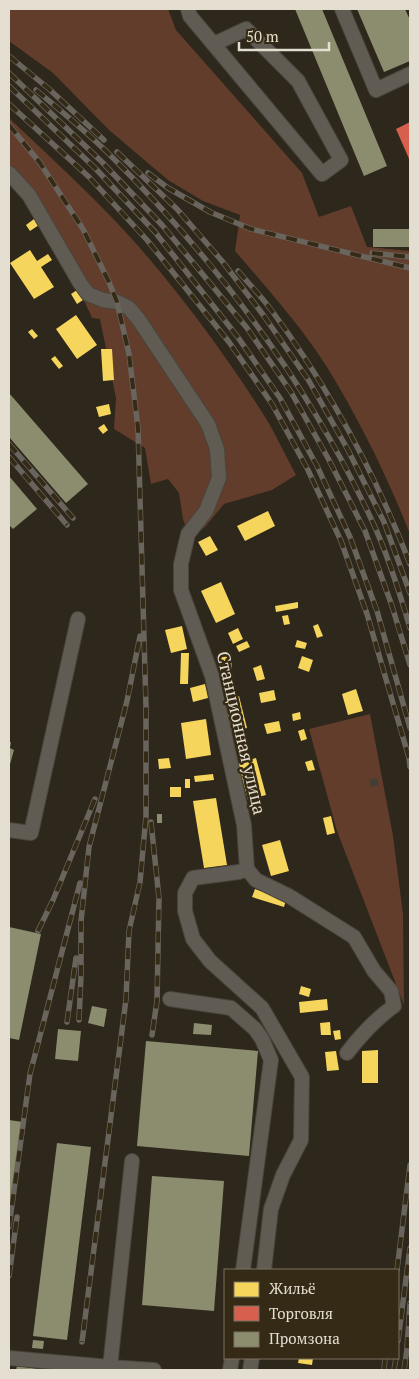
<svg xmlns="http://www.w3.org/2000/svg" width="419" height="1379" font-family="'PT Serif',serif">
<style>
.green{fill:#623d2b}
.homes{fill:#f6d55c}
.shops{fill:#d6604d}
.industry{fill:#8c8c6e}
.building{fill:#423e35}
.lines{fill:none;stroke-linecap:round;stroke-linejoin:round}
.minor-casing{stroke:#4a453c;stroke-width:16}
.minor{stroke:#605c53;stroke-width:14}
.rail-casing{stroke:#69655d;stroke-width:5.5}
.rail{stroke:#342a15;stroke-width:4;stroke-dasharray:11;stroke-linecap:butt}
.labels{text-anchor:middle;stroke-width:5;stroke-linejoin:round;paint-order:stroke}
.street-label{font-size:18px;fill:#e4ded1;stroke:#342a15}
</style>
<rect width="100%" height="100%" fill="#2d271c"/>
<path class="green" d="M9,9H168L176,30L302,173L319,217L351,206L367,247L410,251V534C387,476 360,421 327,367C300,325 267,288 235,251L240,215L203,201L168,180L109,130L53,73L9,41Z
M9,118C53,160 100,202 140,248C184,299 224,353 260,409C274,430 284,453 296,475L272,490L224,504L205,527L190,539L183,519L179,493L168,479L151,484L145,448L114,429L116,398L100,319L92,318L79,289L26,199L9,180Z
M370,714L393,836L403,914L404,1005L337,831L309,729Z"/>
<path class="homes" d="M34,219L39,225L30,231L26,225Z
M30,250L37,261L48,254L52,260L41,267L54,287L34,299L10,263Z
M77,290L83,300L77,304L71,294Z
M76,315L97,345L77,359L56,329Z
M32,329L38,336L34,339L28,332Z
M101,349H112L114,380L103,381Z
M55,356L63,366L59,369L51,359Z
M109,404L111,414L99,417L96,407Z
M104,424L108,430L103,434L98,428Z
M268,511L275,526L245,541L237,526Z
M210,536L218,550L206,556L198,542Z
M221,582L235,614L216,623L201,591Z
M298,602V608L276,612L275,606Z
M288,615L290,624L284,625L282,616Z
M318,624L323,636L317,638L313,626Z
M182,626L187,649L171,653L165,630Z
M238,628L243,639L233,644L228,633Z
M297,640L307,643L305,649L295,647Z
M247,641L250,647L239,652L236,646Z
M181,653H189L188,684H180Z
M231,656L232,673L221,674L220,657Z
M302,656L313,660L309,672L298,668Z
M261,665L265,679L257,681L253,668Z
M205,684L208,698L193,702L190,688Z
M356,689L363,711L348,715L342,694Z
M274,690L276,700L261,703L259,693Z
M239,696L247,728L230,732L222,701Z
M300,712L301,719L293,721L292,714Z
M206,719L211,755L186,759L181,723Z
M279,721L281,731L267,734L264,724Z
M304,729L307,739L301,741L298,731Z
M169,758L171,768L159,769L158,759Z
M256,758L266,795L248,800L238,763Z
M312,760L315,770L308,771L305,762Z
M213,774L214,780L195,782L194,776Z
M185,779H190V788H185Z
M170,787H181V797H170Z
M216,798L227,865L204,868L193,801Z
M331,816L335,833L327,835L323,818Z
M280,840L289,871L271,876L262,845Z
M255,889L286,900L284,907L252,897Z
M301,986L311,989L309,997L299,994Z
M327,999L328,1010L300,1013L299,1002Z
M330,1022L331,1035H321L320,1023Z
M340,1030L341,1039L335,1040L333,1031Z
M378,1050V1083H362V1051Z
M336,1051L339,1070L327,1071L325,1052Z
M299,1358H313L312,1365L298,1363Z"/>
<path class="shops" d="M410,122V161L396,129Z"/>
<path class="industry" d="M295,9H322L387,166L364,176Z
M357,9H405L410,20V61L384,72Z
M373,229H410V247H373Z
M9,393L88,484L66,503L9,437Z
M9,476L37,509L13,529L9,525Z
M9,742H11L10,748L14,750L9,768Z
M157,814H162V823H157Z
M9,927L41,934L19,1040L9,1038Z
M92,1006L107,1009L104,1027L88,1023Z
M194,1023L212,1025L211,1035L193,1034Z
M58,1029L81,1031L78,1061L55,1059Z
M146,1041L258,1051L249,1156L137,1146Z
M9,1120L23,1122L10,1216H9Z
M57,1143L91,1147L67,1340L33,1336Z
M152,1176L224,1181L214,1311L142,1305Z
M33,1340L44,1341L43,1349L32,1348Z
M17,1366L39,1369V1370H16Z"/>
<path class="building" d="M377,778L379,785L371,787L369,780Z"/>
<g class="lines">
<g class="minor-casing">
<path id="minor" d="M188,9L190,16L322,174L341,160L298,81L246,29L214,44
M342,9L376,90L410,74
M9,173L29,195L80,283L88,294L103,300L117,302L129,308L139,320L208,424L217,449L219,478L206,511L188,534L181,564V590L212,676L244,825L247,869L239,872L193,878L185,893V911L193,939L210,961L262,1008L302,1077L301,1140L283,1175L271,1209L264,1270
M9,830L31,833L78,619
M247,869L256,880L289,896L354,937L374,971L391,991L394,1006C375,1019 361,1035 347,1053
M170,999L231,1008L255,1029L262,1039L271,1060L243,1270
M132,1161L110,1367L154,1370
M9,1358L110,1367
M230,1370L232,1358
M250,1370L252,1358"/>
</g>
<use href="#minor" class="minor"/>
<g class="rail-casing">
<path id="rail" d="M9,56L49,89L104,140
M9,73L102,162L162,225L247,328L291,392L329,460L365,531L392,606L410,665
M9,86L96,169L155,232L237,336L280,398L317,466L350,537L377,611L410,728
M36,90C61,111 87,132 110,155C219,263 310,386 374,525C389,558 400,594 410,628
M9,104L89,177L147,240L229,342L272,404L308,470L341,541L367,614L409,758L410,767
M9,125L40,163L83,229L109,282L117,302L129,354L138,428L146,707V816L140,882L129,931L126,999L82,1342
M117,152L177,209L222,261L264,316L309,381L348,450L384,522L410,593
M148,173L168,188L210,212L251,229L410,268
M372,253L410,257
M238,271C249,284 262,297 272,311C329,388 376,475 410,564
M9,444L73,518
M9,457L67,525
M151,822L159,898L157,1001L152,1035
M38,931L53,900L95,799
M79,1020L81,976V921L89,847L127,701L140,636
M67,1022L76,958
M9,1227L30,1074L80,883
M397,1270L410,1165
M9,1276L17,1217
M398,1341L410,1248
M407,1348L410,1303
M384,1370L385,1358
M394,1370L396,1358
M404,1370L408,1342"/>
</g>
<use href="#rail" class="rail"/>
</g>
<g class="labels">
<g class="street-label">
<text transform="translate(241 733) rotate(77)" y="6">Станционная улица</text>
</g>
</g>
<rect width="419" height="1379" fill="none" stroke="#e4ded1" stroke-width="20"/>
<rect x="224" y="1269" width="175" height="90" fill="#342a15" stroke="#7a7260"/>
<rect x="234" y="1282" width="25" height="15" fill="#f6d55c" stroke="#7a7260"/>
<text x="269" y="1294" font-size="15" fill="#e4ded1">Жильё</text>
<rect x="234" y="1306" width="25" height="15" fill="#d6604d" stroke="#7a7260"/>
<text x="269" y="1319" font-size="15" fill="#e4ded1">Торговля</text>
<rect x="234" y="1332" width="25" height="15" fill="#8c8c6e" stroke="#7a7260"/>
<text x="269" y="1344" font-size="15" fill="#e4ded1">Промзона</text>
<path d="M239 42v8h90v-8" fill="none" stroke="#e4ded1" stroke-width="2.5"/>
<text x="246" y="42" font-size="15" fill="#e4ded1" stroke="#342a15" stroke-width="4" paint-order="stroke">50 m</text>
</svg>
